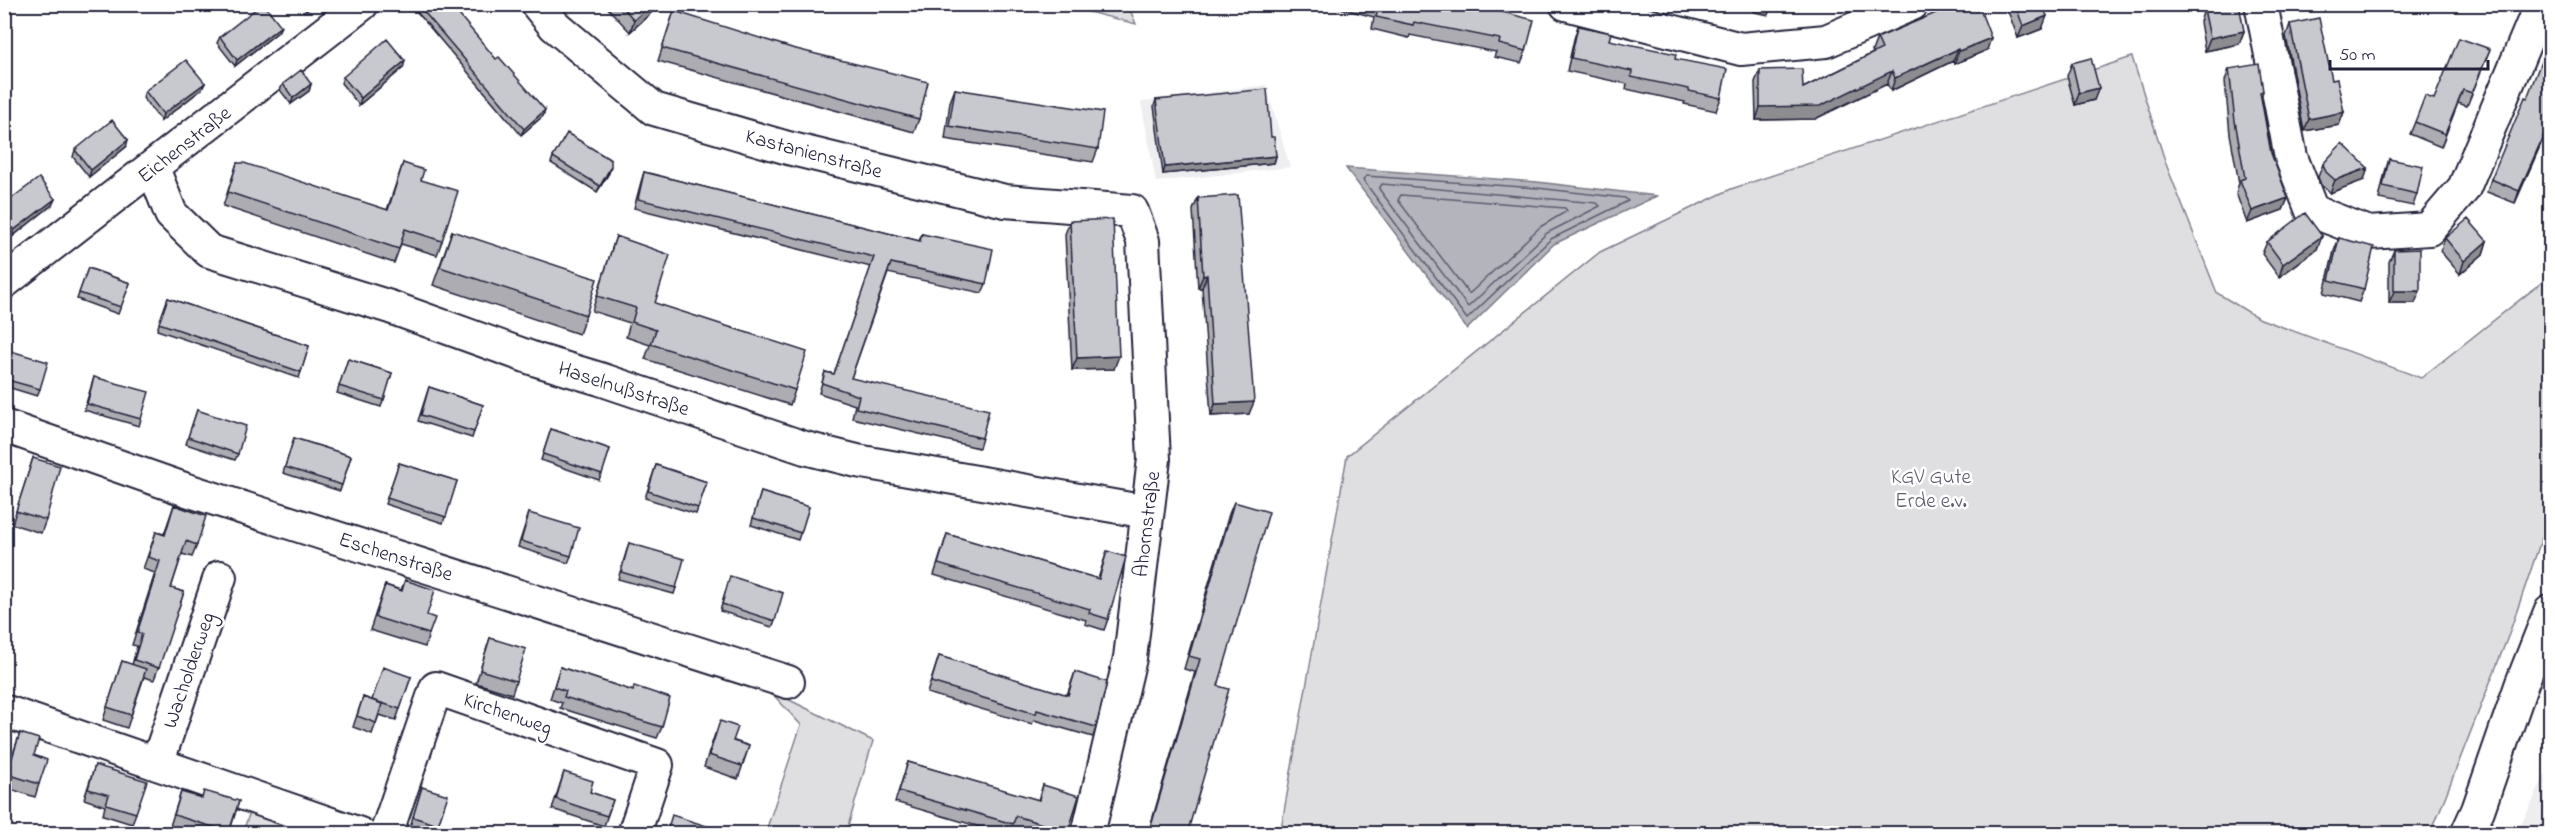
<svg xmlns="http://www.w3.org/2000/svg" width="2555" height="838" font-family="'Indie Flower',sans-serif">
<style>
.built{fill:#eeeef1}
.green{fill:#dfdfe2;stroke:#80808e;stroke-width:1.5}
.water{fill:#b4b4bc;stroke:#7a7a88;stroke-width:1.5}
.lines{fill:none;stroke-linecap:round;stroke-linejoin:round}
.shore{stroke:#5c5c6f;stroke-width:1.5}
.minor-casing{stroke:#22223b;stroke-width:36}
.minor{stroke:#fff;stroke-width:32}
.wall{fill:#acacb2;stroke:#22223b;stroke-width:1.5}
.shaded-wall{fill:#8c8c91;stroke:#22223b;stroke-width:1.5}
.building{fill:#c8c8cf;stroke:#22223b;stroke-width:1.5}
.labels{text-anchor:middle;stroke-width:5;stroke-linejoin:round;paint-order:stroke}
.street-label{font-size:21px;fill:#22223b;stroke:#fff}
.park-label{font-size:21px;fill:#5b5b6d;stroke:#fff}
</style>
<rect width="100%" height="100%" fill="#fff"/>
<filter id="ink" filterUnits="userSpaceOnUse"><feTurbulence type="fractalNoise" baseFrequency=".0167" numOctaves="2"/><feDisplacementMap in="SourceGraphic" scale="12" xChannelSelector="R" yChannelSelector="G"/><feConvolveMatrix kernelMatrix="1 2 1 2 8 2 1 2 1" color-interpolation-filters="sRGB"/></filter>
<g filter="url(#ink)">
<path class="built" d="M1266,85L1290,167L1156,182L1141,102Z
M2550,765V833H2517Z"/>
<path class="green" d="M1061,5H1128L1136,24Z
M2132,57L2166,164L2217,293L2258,318L2421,378L2550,276V514L2509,634L2431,833L1280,834L1347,456L1600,252L1731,189Z
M769,690L873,741L846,833L765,834L801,725Z
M250,812L309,833L242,834Z"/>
<path class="water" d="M1346,168L1537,182L1657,196L1554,244L1467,329Z"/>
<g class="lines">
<path class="shore" d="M1366,176L1537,188L1625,198L1628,201L1551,239L1467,319L1363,180Z
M1382,184L1597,203L1600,206L1547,233L1468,307L1379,189Z
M1401,195L1565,208L1567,211L1540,227L1469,294L1398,200Z"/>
<g class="minor-casing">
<path id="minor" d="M537,4L555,26L654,109L788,148L1005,201L1132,211L1143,241L1154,459L1130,658L1088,834
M1566,4L1741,49L1826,41L1912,4
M2261,4L2291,157L2312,211L2369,233L2429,229L2464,188L2541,4
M153,168L171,214L209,251L390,307L537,360L600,379L805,448L857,461L1147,512
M4,282L362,4
M4,426L187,490L788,682
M4,711L360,834
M157,764L220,577
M386,834L436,688L657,765L634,834
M2467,834L2478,810L2522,683L2550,612"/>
</g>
<use href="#minor" class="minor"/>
</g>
<path class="wall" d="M301,4H315L306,11Z
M604,4H655L652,12L630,32Z
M1325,4H1478V6L1526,51L1521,63L1494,57L1496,52L1410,35L1409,38L1372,29L1374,17Z
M1754,4H1772L1768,15L1754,12Z
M2006,4H2042V29L2018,38L2006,6Z
M419,6L496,59L543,116L521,135L417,12Z
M2204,9L2244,31L2239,44L2205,51L2200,22Z
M674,11L919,119L914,132L658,61Z
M2290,24L2332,80L2344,112L2339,125L2304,131L2286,36Z
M281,26L278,32L235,66L217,43L220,37Z
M1578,26L1609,40L1675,59L1721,98L1716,111L1684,104L1685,102L1626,89L1627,84L1567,71L1574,39Z
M1877,38L1987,50L1954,64L1953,61L1891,91L1887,84L1815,119L1756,120L1755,82L1760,70L1803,88L1873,53L1872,51Z
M2490,49L2467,106L2458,103L2441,147L2410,134L2415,122L2434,99Z
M2072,63L2094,100L2075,105L2067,76Z
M403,68L359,105L341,83L343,77Z
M2229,69L2263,91L2261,98L2271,153L2288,198L2283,210L2247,223L2236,193L2239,183L2230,134L2225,81Z
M205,83L202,89L161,121L143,98L145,91Z
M283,84H311L309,91L291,104L280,90Z
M955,89L1098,149L1093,162L945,139L950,102Z
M1156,100L1271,137L1276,156L1274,163L1163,174L1154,106Z
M2550,123L2515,203L2487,192L2491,179Z
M126,147L89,177L73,157L75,150Z
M553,157L609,173L597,192L551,163Z
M2389,159L2417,194L2413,206L2379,199L2385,172Z
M237,163L387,210L403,163L442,241L437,255L401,244L394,263L223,206Z
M2323,164L2364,180L2330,193L2321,185L2318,177Z
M644,172L919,241L922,234L986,284L982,293L888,273L851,378L982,438L979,448L852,418L855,405L819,393L825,372L834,374L871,267L634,208L641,182Z
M1198,198L1249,414L1211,416L1202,288H1198L1193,210Z
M55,199L52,205L12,237L4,228V204Z
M1070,221L1114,369L1072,370L1065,234Z
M452,231L586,315L579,334L433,285Z
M616,236L655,303L795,390L790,405L645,359L650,345L626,337L630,323L592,311Z
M2322,236L2317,249L2279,277L2262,254L2267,242Z
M2339,238L2364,289L2359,302L2324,293L2334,251Z
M2445,238L2487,241L2483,254L2460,274L2440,251Z
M2394,250L2415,303H2389V262Z
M88,268L130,283L118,314L77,299Z
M168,298L309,346L299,378L157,330Z
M4,349L40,389L37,396L4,386Z
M348,359L392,373L381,407L337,393Z
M94,377L141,419L139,426L84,410Z
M429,387L483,405L472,438L418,421Z
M197,410L238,454L235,460L186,444Z
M551,429L610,449L599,480L541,460Z
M294,438L351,456L340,491L283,473Z
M33,458L46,520L41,533L12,524Z
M399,463L457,481L443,523L385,504Z
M656,465L707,482L696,514L645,498Z
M761,492L809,507L798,540L751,525Z
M1234,502L1218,686L1187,834H1148L1195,672L1184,669L1229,514Z
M174,505L197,545L192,557L182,554L171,588L184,592L154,680L144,677L127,728L103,720L122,661L132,665L137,646L132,645L155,573L143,569L156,532L164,534Z
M529,513L571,556L568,563L518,547Z
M947,534L1098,579L1107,551L1108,619L1104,630L1085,624L1086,620L934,575Z
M629,543L676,588L674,594L618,579Z
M405,580L427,615L429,634L425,647L370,630L385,585L401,590Z
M728,583L775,621L772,627L720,611Z
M490,638L516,681L512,694L476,683Z
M939,656L1067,695L1075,672L1096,727L1093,737L1034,720L1032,724L927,693Z
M560,667L633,691L662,727L657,738L560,708L562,703L550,699Z
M411,677L396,720L379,715L372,734L353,727L363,697L371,700Z
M20,733L34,755L39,784L35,797L4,787V780Z
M715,734L749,746L738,779L704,767Z
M908,762L1038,800L1043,785L1068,832L1067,834H1033L1012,827L1010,834H1004L895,802Z
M95,765L136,813L132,824L103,815L105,806L84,799Z
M564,772L590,792L613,800L604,826L552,809Z
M422,787L438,825L435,834H420L409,830Z
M181,792L201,798L239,801L229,834H194L170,826Z"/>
<path class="shaded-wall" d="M309,4H315L306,11Z
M651,4H655L652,12L630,32L634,20Z
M2047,16L2042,29L2018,38L2023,26Z
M281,26L278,32L235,66L237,60Z
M2244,31L2239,44L2205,51L2210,38Z
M1991,38L1987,50L1954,64L1959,51Z
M1958,49L1953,61L1891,91L1895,78Z
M405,61L403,68L359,105L361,98Z
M1892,71L1887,84L1815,119L1756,120L1760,107Z
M205,83L202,89L161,121L163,114Z
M311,84L309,91L291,104L293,98Z
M2099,88L2094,100L2075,105L2079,93Z
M545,110L543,116L521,135L524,129Z
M2344,112L2339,125L2304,131L2309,119Z
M2550,121V123L2515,203L2519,191Z
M128,140L126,147L89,177L91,170Z
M1276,156L1274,163L1163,174L1165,167Z
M611,166L609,173L597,192L600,186Z
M2368,168L2364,180L2330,193L2335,180Z
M2288,198L2283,210L2247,223L2252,211Z
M55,199L52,205L12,237L14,230Z
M2322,236L2317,249L2279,277L2283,264Z
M2487,241L2483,254L2460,274L2464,261Z
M1207,275L1202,288H1198L1203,276Z
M2394,291H2420L2415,303H2389Z
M1119,356L1114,369L1072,370L1077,358Z
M1254,402L1249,414L1211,416L1215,404Z"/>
<path class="building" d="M262,4H264L281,26L237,60L220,37Z
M421,4H450L496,59L499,57L545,110L524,129L419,6Z
M620,4H651L634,20Z
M1379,4H1478V6L1534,20L1526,51L1499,44L1500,39L1414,22L1413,25L1376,17Z
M1957,4H1978L1991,38L1959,51L1958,49L1895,78L1892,71L1820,106L1760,107V70L1802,69L1803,88L1882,49L1877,38Z
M2015,4H2042L2047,16L2023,26Z
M2229,4H2239L2244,31L2210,38L2204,9Z
M674,11L792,48L928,82L919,119L662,48Z
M2319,18L2332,80L2337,79L2344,112L2309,119L2290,24Z
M1578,26L1611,33L1609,40L1676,54L1675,59L1727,69L1721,98L1689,91V89L1631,77L1632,71L1571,58Z
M2459,38L2490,49L2472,93L2463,90L2445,134L2415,122L2425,96L2434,99Z
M2550,38V121L2519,191L2491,179L2525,97L2527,98Z
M387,39L405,61L361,98L343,77Z
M2091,58L2099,88L2079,93L2072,63Z
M186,60L205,83L163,114L145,91Z
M2259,64L2263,91L2260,92L2271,153L2288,198L2252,211L2240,180L2245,178L2235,121L2229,69Z
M301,70L311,84L293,98L283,84Z
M955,89L1103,112L1098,149L949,126Z
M1267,89L1271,137H1274L1276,156L1165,167L1156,100Z
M112,120L128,140L91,170L75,150Z
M567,133L611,160V166L600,186L553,157Z
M2342,143L2368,168L2335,180L2326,172L2323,164Z
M2389,159L2423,166L2417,194L2383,186Z
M237,163H244L388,210L403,163L424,170L421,180L458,191L442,241L405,229L399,249L228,192Z
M644,172L920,241L922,234L993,249L986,284L891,263L851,378L989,410L982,438L856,408L859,396L822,383L825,372L834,374L874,257L638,199Z
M39,178L55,199L14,230L4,218V204Z
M1238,195L1254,402L1215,404L1207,275L1203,276L1198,198Z
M2305,213L2322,236L2283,264L2267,242Z
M1113,219L1119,356L1077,358L1070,221Z
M2468,219L2487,241L2464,261L2445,238Z
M452,231L597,279L586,315L440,267Z
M616,236L670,255L655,303L807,352L795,390L651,344L656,330L632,322L636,308L597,296Z
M2339,238L2374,247L2364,289L2329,280Z
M2420,249V291H2394V250Z
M88,268L130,283L121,307L79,293Z
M168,298L309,346L301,372L159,323Z
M4,349L48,362L40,389L4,379Z
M348,359L392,373L384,400L339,386Z
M94,377L149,392L141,419L87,404Z
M429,387L483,405L474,432L421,415Z
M197,410L246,426L238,454L188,437Z
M551,429L610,449L602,474L543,454Z
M294,438L351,456L342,485L285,467Z
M33,458L60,466L46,520L16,511Z
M399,463L457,481L446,517L387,498Z
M656,465L707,482L698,508L648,491Z
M761,492L809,507L801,533L753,518Z
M1234,502L1269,512L1218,686L1229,689L1187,834H1151L1149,833L1200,659L1189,656Z
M174,505L206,516L197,545L186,541L171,588L184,592L159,668L134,660L142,634L137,633L160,561L148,557L156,532L165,535Z
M529,513L579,528L571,556L521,541Z
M947,534L1099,579L1107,551L1126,557L1108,619L1089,613L1090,609L938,564Z
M629,543L684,559L676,588L621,572Z
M730,576L783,593L775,621L722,604Z
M405,580L435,590L427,615L435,618L429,634L375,617L385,585L402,591Z
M490,638L526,649L516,681L480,670Z
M939,656L1068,695L1075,672L1107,682L1096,727L1037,710L1036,714L931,682Z
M122,661L146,669L131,715L107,707Z
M383,667L411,677L400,709L372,700Z
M560,667L633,691L634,686L670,698L662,727L564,697L566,691L554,687Z
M363,697L382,704L376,723L357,716Z
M720,721L738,727L733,741L749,746L742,766L709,755Z
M20,733L39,739L34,755L47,760L39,784L7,774Z
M908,762L1039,800L1043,785L1079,796L1068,832L1016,816L1013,824L899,791Z
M95,765L147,781L136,813L106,804L109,795L88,789Z
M564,772L593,781L590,792L613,800L607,816L556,799Z
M422,787L448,795L438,825L413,817Z
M204,791L239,801L229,832L174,815L181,792L202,798Z
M672,815L725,832L724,834H666Z"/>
</g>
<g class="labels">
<g class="street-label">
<text transform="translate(184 144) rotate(-38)" y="7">Eichenstraße</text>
<text transform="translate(814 153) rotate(15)" y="7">Kastanienstraße</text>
<text transform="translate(624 388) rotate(18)" y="7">Haselnußstraße</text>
<text transform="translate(1146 524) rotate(-83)" y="7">Ahornstraße</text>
<text transform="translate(396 556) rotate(18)" y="7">Eschenstraße</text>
<text transform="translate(188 670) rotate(-71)" y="7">Wacholderweg</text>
<text transform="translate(508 713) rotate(19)" y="7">Kirchenweg</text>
</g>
<g class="park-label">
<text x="1931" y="483">KGV Gute<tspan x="1931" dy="24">Erde e.v.</tspan></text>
</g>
</g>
<rect width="2555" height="838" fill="none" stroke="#fff" stroke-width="24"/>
<rect x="12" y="12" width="2531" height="814" fill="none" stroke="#22223b" stroke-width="2" filter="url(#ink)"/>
<path d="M2330 60v9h158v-9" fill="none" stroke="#22223b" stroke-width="3"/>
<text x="2339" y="60" font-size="18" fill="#22223b" stroke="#ffffff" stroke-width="4.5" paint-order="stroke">50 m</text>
</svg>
